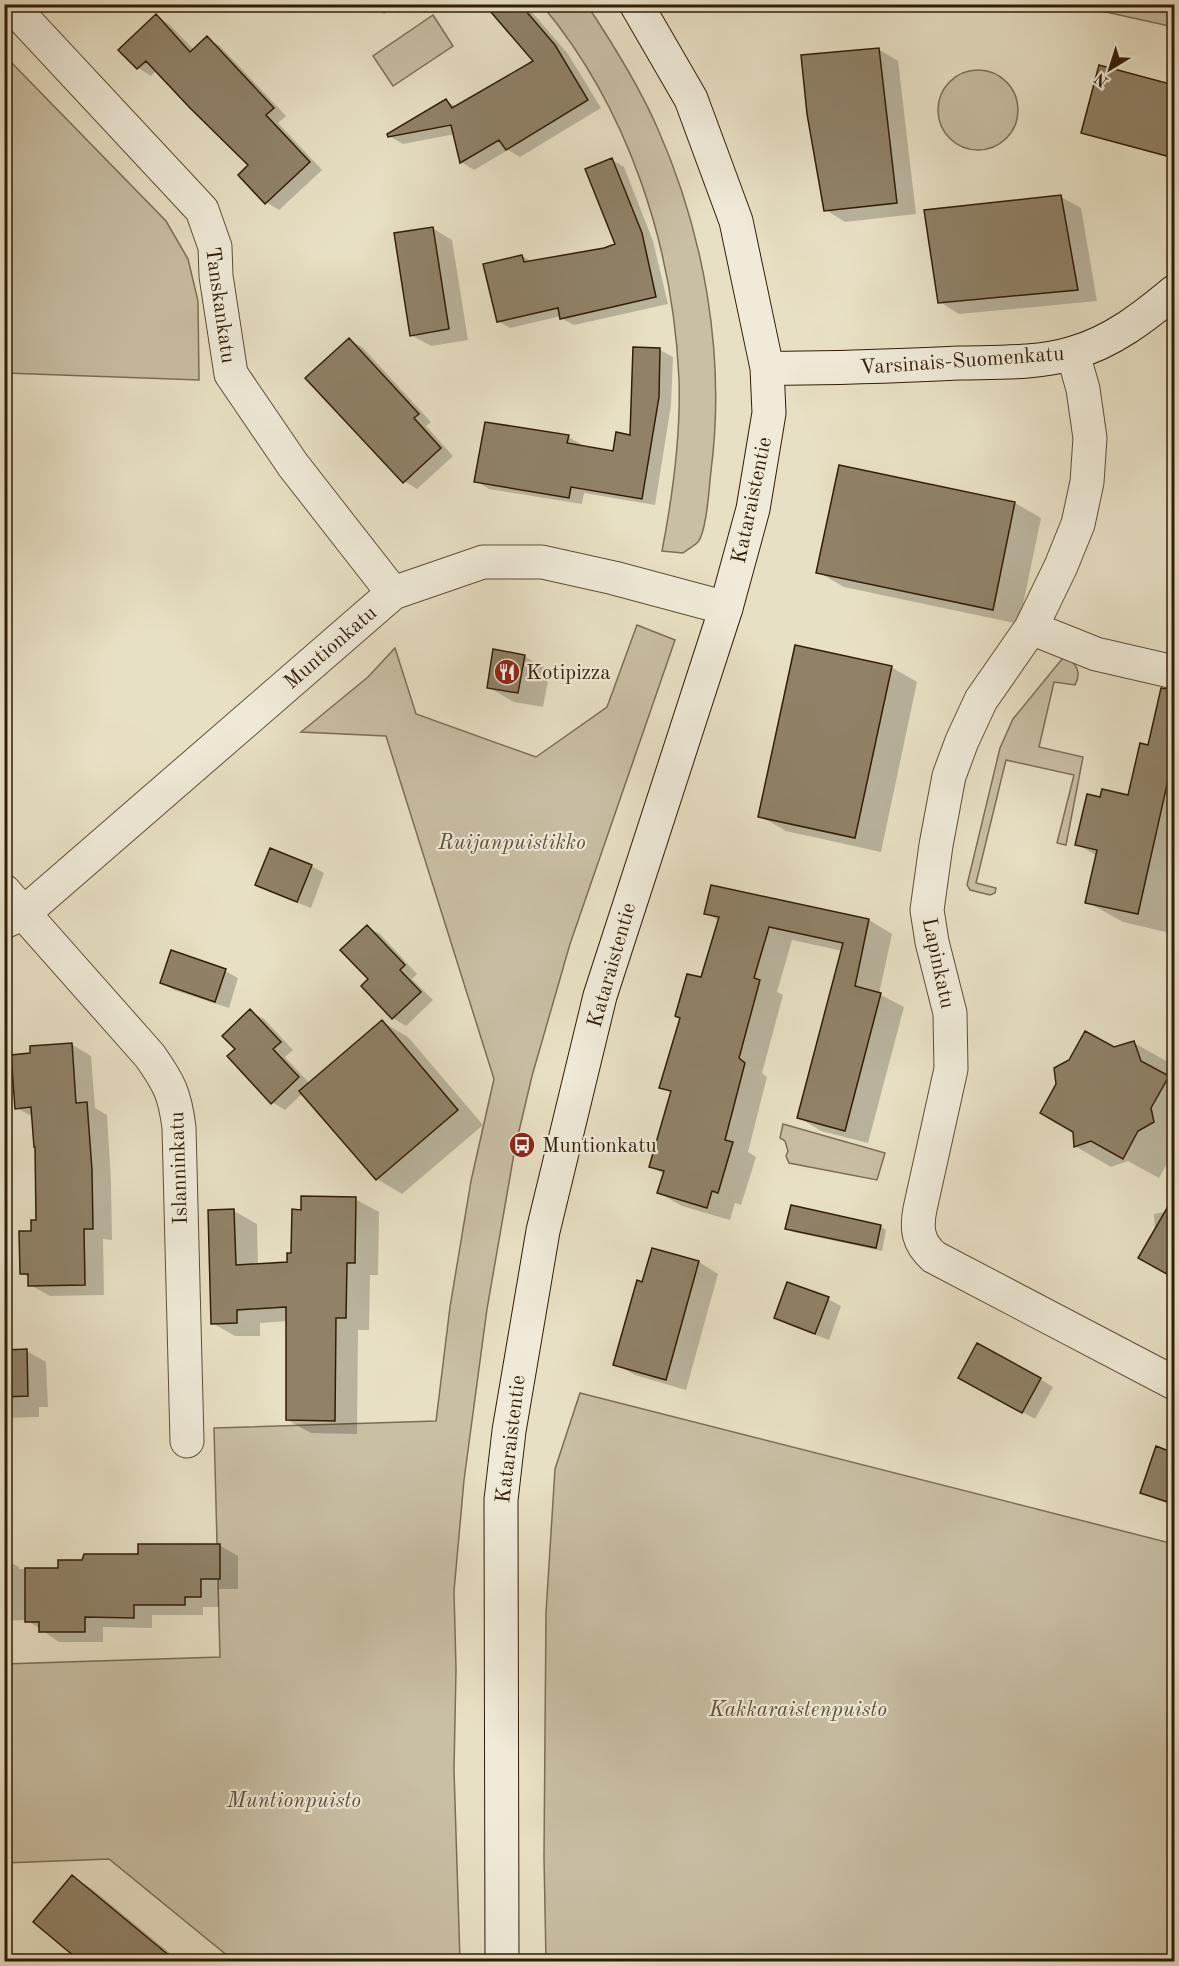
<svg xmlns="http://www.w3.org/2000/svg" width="1179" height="1966" font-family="'Old Standard TT',serif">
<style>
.green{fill:#c9bfa5;stroke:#7c6e56;stroke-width:1.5}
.shadow{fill:#0003}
.building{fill:#908269;stroke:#301d06;stroke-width:1.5}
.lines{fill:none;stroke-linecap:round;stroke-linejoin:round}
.street-casing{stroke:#5e4e36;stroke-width:35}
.secondary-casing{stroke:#301d06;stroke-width:35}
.street{stroke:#f0ebd9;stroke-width:33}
.secondary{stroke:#f0ebd9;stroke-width:33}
.labels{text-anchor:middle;stroke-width:4.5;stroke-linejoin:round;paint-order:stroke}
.street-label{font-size:21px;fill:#301d06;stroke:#f0ebd9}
.poi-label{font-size:21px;fill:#301d06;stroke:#f0ebd9;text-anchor:start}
.park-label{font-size:21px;font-style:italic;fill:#5e4e36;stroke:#f0ebd9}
</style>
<rect width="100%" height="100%" fill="#e8e0c5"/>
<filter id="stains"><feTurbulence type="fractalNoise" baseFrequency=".00333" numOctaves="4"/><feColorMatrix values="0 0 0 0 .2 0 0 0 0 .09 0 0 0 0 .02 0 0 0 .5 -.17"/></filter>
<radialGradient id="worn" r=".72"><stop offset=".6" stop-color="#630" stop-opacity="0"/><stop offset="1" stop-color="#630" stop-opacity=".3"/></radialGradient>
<path class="green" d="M542,5H587C613,44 638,84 657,127C704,233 726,355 711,471C709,487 707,530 698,542C694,546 687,550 683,553L662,551C673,494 681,437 679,379C673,245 628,108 542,5Z
M1074,5H1174V27Z
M433,15L453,46L393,86L373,56Z
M4,55L166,221L188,259L198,301L199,380L5,373Z
M938 110a40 40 0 1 1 80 0a40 40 0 1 1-80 0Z
M637,625L675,640L570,944L532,1076L515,1148L487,1309L464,1480L454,1591L456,1669L454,1770L460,1961H234L109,1859L5,1863L4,1664L220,1657L214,1428L436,1421L450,1307L471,1181L494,1079L386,736L301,732L368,677L395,648L416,714L536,757L607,707Z
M1069,658C1078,667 1081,674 1075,685L1054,682L1039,747L1083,757L1066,845L1057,843L1074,775L1006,760L976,883L996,888L995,893L990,895L970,890L967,885L1000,748L1013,719L1062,659Z
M783,1124L885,1153L877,1180L789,1163L786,1156L788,1151L785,1141L780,1138Z
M580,1393L1174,1544V1961H546L544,1857L546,1613L555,1469Z"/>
<path class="shadow" d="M367,4H408L399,13L391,9L384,14Z
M486,4H525L568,54L601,108L520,157L508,150L474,170L461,162L455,134L403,144L389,136L446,101L457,107L535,61Z
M156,16L169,24L194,50L207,38L220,46L286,116L278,123L322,170L279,210L266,202L251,165L157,70L151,76L138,68L120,50Z
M878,49L898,61L916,214L845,222L826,210Z
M1100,67L1174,87V158L1089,135L1083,132Z
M612,160L624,167L653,241L668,304L574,325L561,318V316L510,328L498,321L522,256L532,262L604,249L617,245Z
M1061,197L1081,208L1097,301L959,314L940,302Z
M432,228L452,240L468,340L431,346L411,335Z
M349,340L362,347L431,422L426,426L453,456L417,489L404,481Z
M635,348L660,350L673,357L671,405L655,505L584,493L582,504L489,489L476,481L568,437L581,444V447L614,453L632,437Z
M840,466L1015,503L1041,518L1019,624L844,587L818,572Z
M524,656L550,671L543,707L514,702L488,687Z
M891,667L917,682L881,852L786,831L760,816Z
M1163,703L1174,705V934L1123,922L1087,902L1097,856L1077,844L1101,799L1129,797Z
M311,866L324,873L311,908L270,892L257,885Z
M706,913L869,920L892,934L879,994L904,1007L868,1143L821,1131L798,1117L843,951L792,940L777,992L783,995L762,1073L767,1077L748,1152L756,1157L741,1205L735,1203L730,1220L682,1206L659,1193L664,1174L650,1166L672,1093L661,1087L702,979L719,921Z
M367,927L380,934L417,974L412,979L433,1000L406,1026L393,1018L363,986L370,979Z
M225,971L238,978L229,1008L174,990L161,982Z
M250,1011L264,1019L293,1050L285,1057L310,1084L382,1022L408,1037L483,1125L402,1194L377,1179L303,1093L285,1110L272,1102L237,1049Z
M1134,1043L1170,1063L1174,1078V1151L1159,1178L1128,1161L1111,1167L1075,1146L1114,1048Z
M71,1044L91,1056L95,1108L107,1115L111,1182L112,1240L103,1239L104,1295L50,1296L30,1285V1278L21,1273L38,1221L37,1147L33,1117L17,1108L32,1054Z
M1174,1194V1289L1155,1232L1154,1214L1165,1212Z
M355,1199L379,1212L378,1275H370L369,1330H358L357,1434L311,1433L287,1420L288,1321L260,1323V1336H235L212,1323L234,1211L257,1224L258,1265L289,1263L302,1211Z
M880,1226L886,1230L882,1251L793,1232L787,1228Z
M653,1250L699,1262L718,1274L686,1390L635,1375L615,1364L643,1284Z
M828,1299L841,1306L829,1340L789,1325L776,1318Z
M4,1344L17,1351H27L46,1362L48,1407H39V1417L4,1418Z
M1040,1379L1053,1387L1035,1419L973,1385Z
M1157,1448L1174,1454V1506L1155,1499L1142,1492Z
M219,1545L238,1556V1589H219V1607H203V1615H152V1628L103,1627V1642H59L27,1620L4,1621V1559L19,1567V1569L59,1570L83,1562Z
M73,1877L92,1889L181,1962H83Z"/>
<path class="building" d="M484,4H520L555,45L588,100L506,150L499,140L460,163L451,125L388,137L387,134L446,99L452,108L533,61Z
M156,14L190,52L207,36L274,108L266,115L310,162L265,204L238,175L248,165L190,108L146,61L137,69L118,50Z
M879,48L897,203L824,211L807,114L801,55Z
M1099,65L1174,85V158L1081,133Z
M612,158L642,233L656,297L560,319L558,308L497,322L483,264L522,255L524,262L604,248L615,244L585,169Z
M1061,195L1078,290L938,303L924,210Z
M433,227L449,329L410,336L394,233Z
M349,338L419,414L414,418L441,448L403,483L305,378Z
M633,347L660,348L659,397L642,499L571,487L569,498L474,482L485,422L569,435L567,443L613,451L616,432L630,435Z
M839,465L1015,502L993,610L816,573Z
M795,645L892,666L855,838L758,817Z
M493,649L525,655L518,693L487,688Z
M1161,688L1174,690V781L1168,780L1138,914L1085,903L1097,850L1075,845L1087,794L1100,797L1102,789L1128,795L1140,743L1148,745Z
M270,848L312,865L297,902L255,885Z
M711,885L869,919L855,986L881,993L845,1131L797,1118L843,943L769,927L754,978L760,980L739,1058L745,1063L725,1140L733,1142L718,1193L712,1191L707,1208L657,1193L664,1171L649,1167L671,1091L659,1088L680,1018L675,1016L687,974L701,977L719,917L704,914Z
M367,925L405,965L400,970L421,992L392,1019L361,986L368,979L340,950Z
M171,950L226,969L215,1002L160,983Z
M250,1009L281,1042L273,1049L299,1077L271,1104L227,1056L235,1049L222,1036Z
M382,1020L458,1110L376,1180L299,1091Z
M1085,1031L1114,1047L1134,1041L1141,1061L1169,1076L1151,1108L1154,1122L1138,1131L1123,1159L1091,1141L1074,1147L1073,1132L1040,1113L1056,1084L1054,1068L1069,1060Z
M72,1043L76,1103L87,1102L92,1170L93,1229H84L85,1285L28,1286V1274H20L19,1231H31V1220H36L35,1147H34L31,1107L15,1109L11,1055L30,1053V1046Z
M301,1196L356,1197L355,1263H347L346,1318H336L335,1421L286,1420V1307L237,1310V1323L211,1324L208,1210L234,1209L236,1265L287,1262V1253H291L292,1209L301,1210Z
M1174,1196V1278L1138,1258Z
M791,1205L881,1225L876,1248L785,1229Z
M652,1248L699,1261L666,1380L613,1365L637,1280L642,1282Z
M787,1282L829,1297L815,1334L774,1318Z
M977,1343L1041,1378L1022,1413L958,1378Z
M27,1349L28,1396L4,1397V1350Z
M1156,1446L1174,1453V1504L1140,1493Z
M138,1544H220V1579H201V1597H185V1605H134V1618L85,1617V1632H39V1622H25V1568H58V1560H82L84,1554H138Z
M72,1875L177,1962H81L33,1922Z"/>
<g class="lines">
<g class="street-casing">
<path id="street" d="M10,4L202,210L215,247L216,276L231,374L293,465L393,593
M1073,354L1083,389L1090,438L1087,482L1078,524L1061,566L1031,628L981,700L962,741L949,776L936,845L927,910L932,942L950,1013L951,1069L920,1209C916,1229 918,1243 934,1257L1174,1383
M1031,628L1096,654L1174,672
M4,891L150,1056C169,1083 175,1094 179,1128L187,1441
M4,922L24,913L393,593L483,562H542L614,578L726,608"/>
</g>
<g class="secondary-casing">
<path id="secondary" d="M767,368C831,369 895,366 959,363C996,362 1037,364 1073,353C1112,342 1144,317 1174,292
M502,1962L501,1500L509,1431L543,1231L600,996L726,608L753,509L769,413L767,368L736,221L691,99L636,4"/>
</g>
<use href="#street" class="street"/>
<use href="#secondary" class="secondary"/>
</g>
<defs>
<g id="restaurant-disc" transform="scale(1.35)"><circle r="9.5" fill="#8f2418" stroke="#f0ebd9"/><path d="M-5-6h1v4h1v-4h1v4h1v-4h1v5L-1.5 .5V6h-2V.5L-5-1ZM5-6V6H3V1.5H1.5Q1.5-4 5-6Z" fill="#fff"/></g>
<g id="bus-disc" transform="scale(1.35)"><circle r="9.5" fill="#8f2418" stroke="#f0ebd9"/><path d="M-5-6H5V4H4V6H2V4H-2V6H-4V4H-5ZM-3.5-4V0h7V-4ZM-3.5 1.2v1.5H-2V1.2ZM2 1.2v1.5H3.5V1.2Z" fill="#fff"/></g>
</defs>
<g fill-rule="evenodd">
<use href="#restaurant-disc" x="507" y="672"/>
<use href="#bus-disc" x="522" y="1145"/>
</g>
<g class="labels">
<g class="street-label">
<text transform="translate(221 305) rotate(82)" y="7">Tanskankatu</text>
<text transform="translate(962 360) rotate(-4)" y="7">Varsinais-Suomenkatu</text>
<text transform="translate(751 500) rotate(-78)" y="7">Kataraistentie</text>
<text transform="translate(330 647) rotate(-41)" y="7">Muntionkatu</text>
<text transform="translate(939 963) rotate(78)" y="7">Lapinkatu</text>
<text transform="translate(611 965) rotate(-74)" y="7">Kataraistentie</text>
<text transform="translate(178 1168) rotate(-92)" y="7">Islanninkatu</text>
<text transform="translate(510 1439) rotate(-83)" y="7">Kataraistentie</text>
</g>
<g class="poi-label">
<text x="526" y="679">Kotipizza</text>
<text x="542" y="1152">Muntionkatu</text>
</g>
<g class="park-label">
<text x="512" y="849">Ruijanpuistikko</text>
<text x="798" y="1716">Kakkaraistenpuisto</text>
<text x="294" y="1807">Muntionpuisto</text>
</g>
</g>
<rect width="1179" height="1966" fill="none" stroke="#e8e0c5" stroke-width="24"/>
<rect x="6" y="6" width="1167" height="1954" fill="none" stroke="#301d06" stroke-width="3"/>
<rect x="12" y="12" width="1155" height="1942" fill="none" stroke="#301d06" stroke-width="1.5"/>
<g transform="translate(1110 69) rotate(218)" stroke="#f0ebd9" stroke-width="4.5" paint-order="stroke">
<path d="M0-4.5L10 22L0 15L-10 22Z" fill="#301d06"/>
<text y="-9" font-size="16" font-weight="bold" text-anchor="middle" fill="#301d06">N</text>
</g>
<rect width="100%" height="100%" filter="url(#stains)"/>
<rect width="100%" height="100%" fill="url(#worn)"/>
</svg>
